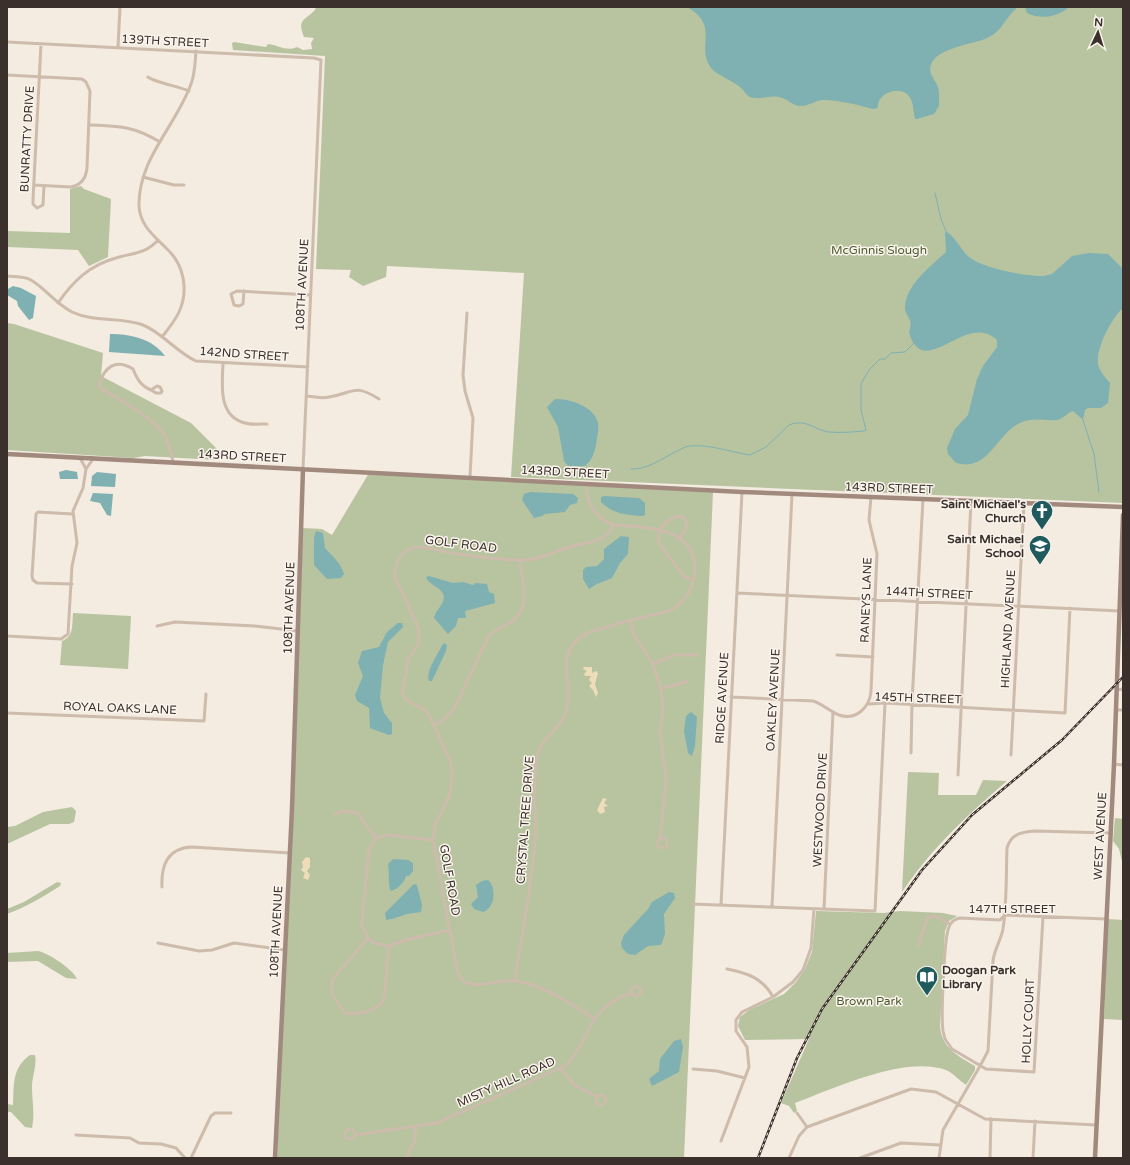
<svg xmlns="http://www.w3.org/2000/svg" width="1130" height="1165" font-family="'Varela Round',sans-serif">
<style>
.green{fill:#b8c4a0}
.sand{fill:#efdcb8}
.water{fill:#7fb0b2}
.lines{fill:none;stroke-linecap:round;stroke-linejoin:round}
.stream{stroke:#7fb0b2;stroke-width:1}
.street{stroke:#cdbbac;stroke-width:3}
.secondary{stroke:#a18a7d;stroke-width:4.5}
.rail-casing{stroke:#3b302b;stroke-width:2.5}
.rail{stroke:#fbf5ee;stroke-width:1;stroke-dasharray:3;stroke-linecap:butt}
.labels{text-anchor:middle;stroke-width:3;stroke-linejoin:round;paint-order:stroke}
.street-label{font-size:12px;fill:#3b302b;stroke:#fbf5ee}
.park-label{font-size:12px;fill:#4a5a2e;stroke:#fbf5ee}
.poi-label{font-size:12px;font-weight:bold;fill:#3b302b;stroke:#fbf5ee;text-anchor:end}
</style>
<rect width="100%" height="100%" fill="#f4ebe1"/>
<path class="green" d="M316,7H1123V503L511,477L524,273L387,266L386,277L363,286L349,277L351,270L316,269L325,56L233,50L232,43L234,42L266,47L268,44C278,45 287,52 297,47L303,50L312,49L311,43L314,38L304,37C297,19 304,21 315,10Z
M81,186L84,189L111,199L108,257L89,266L78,250L7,247L8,231L70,233V189Z
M7,323L14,324L103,353L101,376L191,423L222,454L217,460L145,456L133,458L7,450Z
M369,473L713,492L684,1158H277L303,528L322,529L332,535Z
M73,613L131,616L128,669L60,665L62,641C74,637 72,624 73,613Z
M908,772L939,773L938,795H976L983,780L1007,781C966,816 933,847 902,892Z
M72,807L76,811L74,822L69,824H50L7,844V827L15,826L43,812Z
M1115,818L1123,819V865L1119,849L1113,841Z
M57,882L61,883L60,886C43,897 26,907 7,914V909L24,902Z
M816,911L884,913L900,911L943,913L957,916L949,921L945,931L940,1027C942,1048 958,1056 975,1066V1070L966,1085C960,1081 953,1073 946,1070C905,1055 835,1088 795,1103L797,1111L794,1113L789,1106L781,1103L809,1039L745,1040L738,1026L740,1017L749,1010L784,994L796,982L805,969L812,952Z
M1108,919L1123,920V1020L1104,1019Z
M38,951C48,953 73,969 77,979L66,978L38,961L7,962V953Z
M30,1055H35C37,1066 32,1076 32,1087C32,1101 35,1114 32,1128L25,1127L11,1112H7V1104L13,1105C14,1084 12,1068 30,1055Z"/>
<path class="sand" d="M584,667H592V673L596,671L598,673L595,684L598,693L596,697L593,690L589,686L592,683L589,680L591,676H585L584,674L587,671L583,669Z
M603,798L607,799L604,803L608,806L604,807L605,812L600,814L597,810Z
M306,857L310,858V867L307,871L310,875L308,880L303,878L305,873L301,870L303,867L302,862Z"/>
<path class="water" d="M687,7H1018C1004,18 1003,32 985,39C971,44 935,49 931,65C928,73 934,78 937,85C940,91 939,100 939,106L934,114L917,119H915C913,111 914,101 908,95C898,85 876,94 878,108L873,109C860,105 834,99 822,100C815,101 808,106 801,106C793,106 789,100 782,98C772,94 765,99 755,98C747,98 746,92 741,88C735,82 714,73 711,68C695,45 721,27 687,7Z
M1025,7H1069C1058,17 1041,20 1027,13Z
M946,231C956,238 961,250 969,257C984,269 1025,276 1044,276L1052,274L1072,256L1089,253L1108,254L1123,269V308C1111,319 1096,348 1098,364C1099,371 1106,378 1110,383L1108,403L1101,408H1088L1085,410L1083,420L1073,411C1067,413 1063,419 1057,420C1044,421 1032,417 1020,423C995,435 989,472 956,463L948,454L947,448L955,429L968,415L977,379L983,366L997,347V340C966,311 927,379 910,336C908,331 912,325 910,321C909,317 906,314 905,310C904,286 930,267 946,252L945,233Z
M13,286L21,288L36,296L33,318L29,320L18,306L17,301L7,295L8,289Z
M110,334C131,334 153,339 165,356L109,352Z
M555,399C570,399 594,406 598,423C599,430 597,438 596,445C594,454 592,460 585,466H568L564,461L558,427L547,407Z
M66,470L77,472L78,479H60L59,472Z
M97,472L116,474L115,487L91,486L92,476Z
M530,492L573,494L578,498L577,503L570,505L565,512L545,514L542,516L534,518L522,500L524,494Z
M93,493L113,494L111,516L107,515L100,503L90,501Z
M604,496L639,498L645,503V515L642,516C626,515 613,514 601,502V497Z
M316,531L323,533L325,548C332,556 341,563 344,574L341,578L327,579L314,565V538Z
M621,536L629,537L628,554L620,563L612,578L597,584L589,589L583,579V570L586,567L597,566L604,559V549Z
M429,576L453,583L463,582L473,585L475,583L487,584L489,592L494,594L495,603L465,611L466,618H458L456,626L448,634L434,618C435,610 444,606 444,596C441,586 429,586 426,577Z
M398,623H402L403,627L388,642L383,665L380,698L384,713L392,723V734L389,735L370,728L369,708L357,701L355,695L363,676L358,663L362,651L379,647L387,632Z
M445,643L447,645L446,651L432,681H429C425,671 438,655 442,645Z
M691,712L697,717L695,746L692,756L688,753L684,731L686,716Z
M393,859L408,860L413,863V871L409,876H406C405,882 398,889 391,891C387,883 390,873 388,864Z
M488,880C497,888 495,908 483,912L474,909L471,904L478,897L476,885L482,881Z
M414,884L417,885L422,905L421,912L407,914L392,919L386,920L385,913Z
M669,892L674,893L675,898L664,914L665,934L661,945L648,946L635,955L628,954L622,948L621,943L624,935L648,909L652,902Z
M681,1039L683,1047L679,1072L652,1086L649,1079L659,1071L660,1059L674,1041Z"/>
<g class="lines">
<path class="stream" d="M935,193L941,219L946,231
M1083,420L1094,454L1099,492
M631,469C646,470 662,459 675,452C680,450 684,447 689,446C710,444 730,452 750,455L766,447L789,425C806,418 814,430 829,432C841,433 852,432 864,431L866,430L861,410V384L869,370L880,359H885L891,353L905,352L914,343"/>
<path class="street" d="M7,42L314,58L321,60L303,469
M41,44L33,200V204L37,208L43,205L44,186
M118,47L120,7
M7,75L82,79L86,82L90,91L87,168C86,178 82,185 71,187L34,185
M148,77C151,81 180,87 189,91
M89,125C119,126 133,126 160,142
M143,177L174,185H184
M7,276C15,277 24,276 31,280C46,289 56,304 72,312C95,323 120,316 143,325C163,333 176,352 196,361L308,367
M244,291L243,304L239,306L234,305L231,294L237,291L311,295
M58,303C73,281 90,265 116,258C132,253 146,254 158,240
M467,313L463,375L465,391L473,418L470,477
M162,337C168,329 175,321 179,312C189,290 184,264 166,248C153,235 140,225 139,206C138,159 176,126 191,84C195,74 195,63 196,51
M223,364C222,385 218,416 245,423C252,425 260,424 267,424
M151,390L156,393H161L162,391L160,387L157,386L151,390C141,386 137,379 133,369C116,358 104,367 99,385L100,388C116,397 153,419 163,433C169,442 171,452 173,462
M307,396C314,397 322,399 329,397C354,393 354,383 379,399
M80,458L86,469
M679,538C685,532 689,525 684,518L679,516C664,520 656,529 660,545L685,577L693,580
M72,584L37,583L33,580L32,576L36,514L38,512L72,514
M737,593L1120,611
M630,620L635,637L653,664L661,689L663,708L660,733L666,778L660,839
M157,626L175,622L255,626L298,631
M7,636L61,639L68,634L72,566L77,543L73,511L83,488L86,469L93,459
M837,655L873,657
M653,664L674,655H697
M661,689L688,681
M1117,690L1123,689
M731,697L813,701C823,704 829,711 839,715C856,721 870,707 871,691L877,554L869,520L871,497
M869,704L885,703L1065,713L1070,608
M1116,710H1123
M7,713L204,721L206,694
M435,725L448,716L455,707L488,637C494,630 503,627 511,622C533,607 521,582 520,560
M911,753L912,702L923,499
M1011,755L1024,503
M1114,764L1123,765
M958,775L971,501
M335,814L345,811L357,813L376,838
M657 843a5 5 0 1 1 10 0a5 5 0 1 1-10 0Z
M433,840L389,835L376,838L369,850L362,919V926L368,938L374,943L389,946L405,940L450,930
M162,887C161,866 167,848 192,847L290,853
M692,904L875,911L885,703
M721,905L742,492
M772,907L792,494
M824,909L833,712
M1043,917L1034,1072L986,1069L952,1049L945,1039L943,1031C941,1017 944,937 949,927C951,921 955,919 960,918L1000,920L1005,915L1106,919
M368,938L332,980V994L345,1013C361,1014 373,1013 384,1000L389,946
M158,943L199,951L212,950L234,943L286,950
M919,945L927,918L935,916L950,924
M727,969C747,973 763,978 773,997
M515,981C522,935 531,889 535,843C537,815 532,785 537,757C540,738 562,729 567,709C574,680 551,649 590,632C607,627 623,622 640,618C650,615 663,614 672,609C684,603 692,589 694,577C701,526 648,528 613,525C595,517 586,503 587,484
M631 991a5 5 0 1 1 10 0a5 5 0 1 1-10 0Z
M595,1019C570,1004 544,984 514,981C495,979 467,994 458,974L433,840L436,823L448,799L451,789L452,771L451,763L430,717L425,710L406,700L403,694V686L409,658L420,641L418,627L395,577C395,565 399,552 412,548C424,545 439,551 451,553C474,556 498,560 521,560C539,561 556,550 573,546C589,542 607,542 613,525
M560,1068L574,1085L597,1097
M693,1069L717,1071L745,1078
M596 1100a5 5 0 1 1 10 0a5 5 0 1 1-10 0Z
M797,1113L807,1127
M345 1134a5 5 0 1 1 10 0a5 5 0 1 1-10 0Z
M76,1135L130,1138L139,1143L161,1144L176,1148L185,1158
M355,1135L437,1123L565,1066C572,1060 577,1052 581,1044C596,1017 601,1002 632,993
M721,1141L749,1067L747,1047L736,1031V1020L742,1012L773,997L793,982L803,970L811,948L814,909
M191,1158L211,1116L215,1113H231
M406,1158L415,1141V1127
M789,1158L799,1136L807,1127L911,1089L936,1092L985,1119L1096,1125
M860,1158L901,1143L940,1145
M939,1158L943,1130L980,1066L988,1051L993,961C994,950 1001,940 1003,929C1007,902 1006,875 1007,848C1011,834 1021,832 1035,831L1110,833
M990,1158L991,1119
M1033,1158L1035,1121"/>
<path class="secondary" d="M7,454L742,492L1123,507
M275,1158L292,809L303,469
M1095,1158L1114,764L1123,515"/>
<g class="rail-casing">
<path id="rail" d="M758,1158L797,1058L822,1009L922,870L972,815L1062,740L1123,677"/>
</g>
<use href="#rail" class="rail"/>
</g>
<defs>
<g id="church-pin" transform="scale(1.15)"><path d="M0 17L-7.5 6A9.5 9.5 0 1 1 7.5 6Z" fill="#1f5a5e" stroke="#fbf5ee"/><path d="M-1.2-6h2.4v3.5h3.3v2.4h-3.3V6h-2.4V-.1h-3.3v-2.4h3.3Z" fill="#fff"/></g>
<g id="school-pin" transform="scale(1.15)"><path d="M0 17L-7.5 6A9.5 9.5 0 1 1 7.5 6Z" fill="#1f5a5e" stroke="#fbf5ee"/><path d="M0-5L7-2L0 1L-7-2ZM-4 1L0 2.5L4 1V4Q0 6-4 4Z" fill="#fff"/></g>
<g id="library-pin" transform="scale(1.15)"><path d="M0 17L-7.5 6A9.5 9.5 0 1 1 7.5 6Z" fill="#1f5a5e" stroke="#fbf5ee"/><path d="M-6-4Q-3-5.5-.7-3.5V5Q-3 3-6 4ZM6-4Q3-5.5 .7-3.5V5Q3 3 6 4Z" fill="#fff"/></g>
</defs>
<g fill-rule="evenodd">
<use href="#church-pin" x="1042" y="511"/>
<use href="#school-pin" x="1040" y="546"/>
<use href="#library-pin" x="927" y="977"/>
</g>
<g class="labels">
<g class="street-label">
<text transform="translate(165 41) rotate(3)" y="4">139TH STREET</text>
<text transform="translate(27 139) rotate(-87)" y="4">BUNRATTY DRIVE</text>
<text transform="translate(302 285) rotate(-87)" y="4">108TH AVENUE</text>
<text transform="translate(244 354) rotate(4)" y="4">142ND STREET</text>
<text transform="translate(242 456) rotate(3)" y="4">143RD STREET</text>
<text transform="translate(565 472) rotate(3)" y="4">143RD STREET</text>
<text transform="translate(889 488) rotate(2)" y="4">143RD STREET</text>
<text transform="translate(461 544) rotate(7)" y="4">GOLF ROAD</text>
<text transform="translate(929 593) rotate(3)" y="4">144TH STREET</text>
<text transform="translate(866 600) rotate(-88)" y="4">RANEYS LANE</text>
<text transform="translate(289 608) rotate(-88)" y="4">108TH AVENUE</text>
<text transform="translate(1008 629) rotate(-87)" y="4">HIGHLAND AVENUE</text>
<text transform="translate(722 698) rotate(-87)" y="4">RIDGE AVENUE</text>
<text transform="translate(918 698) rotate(2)" y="4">145TH STREET</text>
<text transform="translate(773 700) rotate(-87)" y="4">OAKLEY AVENUE</text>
<text transform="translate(120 708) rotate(2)" y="4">ROYAL OAKS LANE</text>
<text transform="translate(820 810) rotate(-87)" y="4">WESTWOOD DRIVE</text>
<text transform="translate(525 820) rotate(-86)" y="4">CRYSTAL TREE DRIVE</text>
<text transform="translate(1100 836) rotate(-87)" y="4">WEST AVENUE</text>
<text transform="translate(450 880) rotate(80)" y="4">GOLF ROAD</text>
<text x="1012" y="913">147TH STREET</text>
<text transform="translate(276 932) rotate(-87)" y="4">108TH AVENUE</text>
<text transform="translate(1028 1021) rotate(-87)" y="4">HOLLY COURT</text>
<text transform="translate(506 1082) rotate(-24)" y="4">MISTY HILL ROAD</text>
</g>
<g class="park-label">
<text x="879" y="254">McGinnis Slough</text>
<text x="869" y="1005">Brown Park</text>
</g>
<g class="poi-label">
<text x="1026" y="508">Saint Michael's<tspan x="1026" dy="14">Church</tspan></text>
<text x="1024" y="543">Saint Michael<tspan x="1024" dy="14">School</tspan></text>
<text x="942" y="974" text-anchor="start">Doogan Park<tspan x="942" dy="14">Library</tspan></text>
</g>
</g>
<rect width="1130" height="1165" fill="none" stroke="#3b302b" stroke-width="16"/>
<g transform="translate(1098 32) rotate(4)" stroke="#fbf5ee" stroke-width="3" paint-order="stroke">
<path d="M0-3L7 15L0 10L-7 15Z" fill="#3b302b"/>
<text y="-6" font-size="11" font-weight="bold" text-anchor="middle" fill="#3b302b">N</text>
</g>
</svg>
